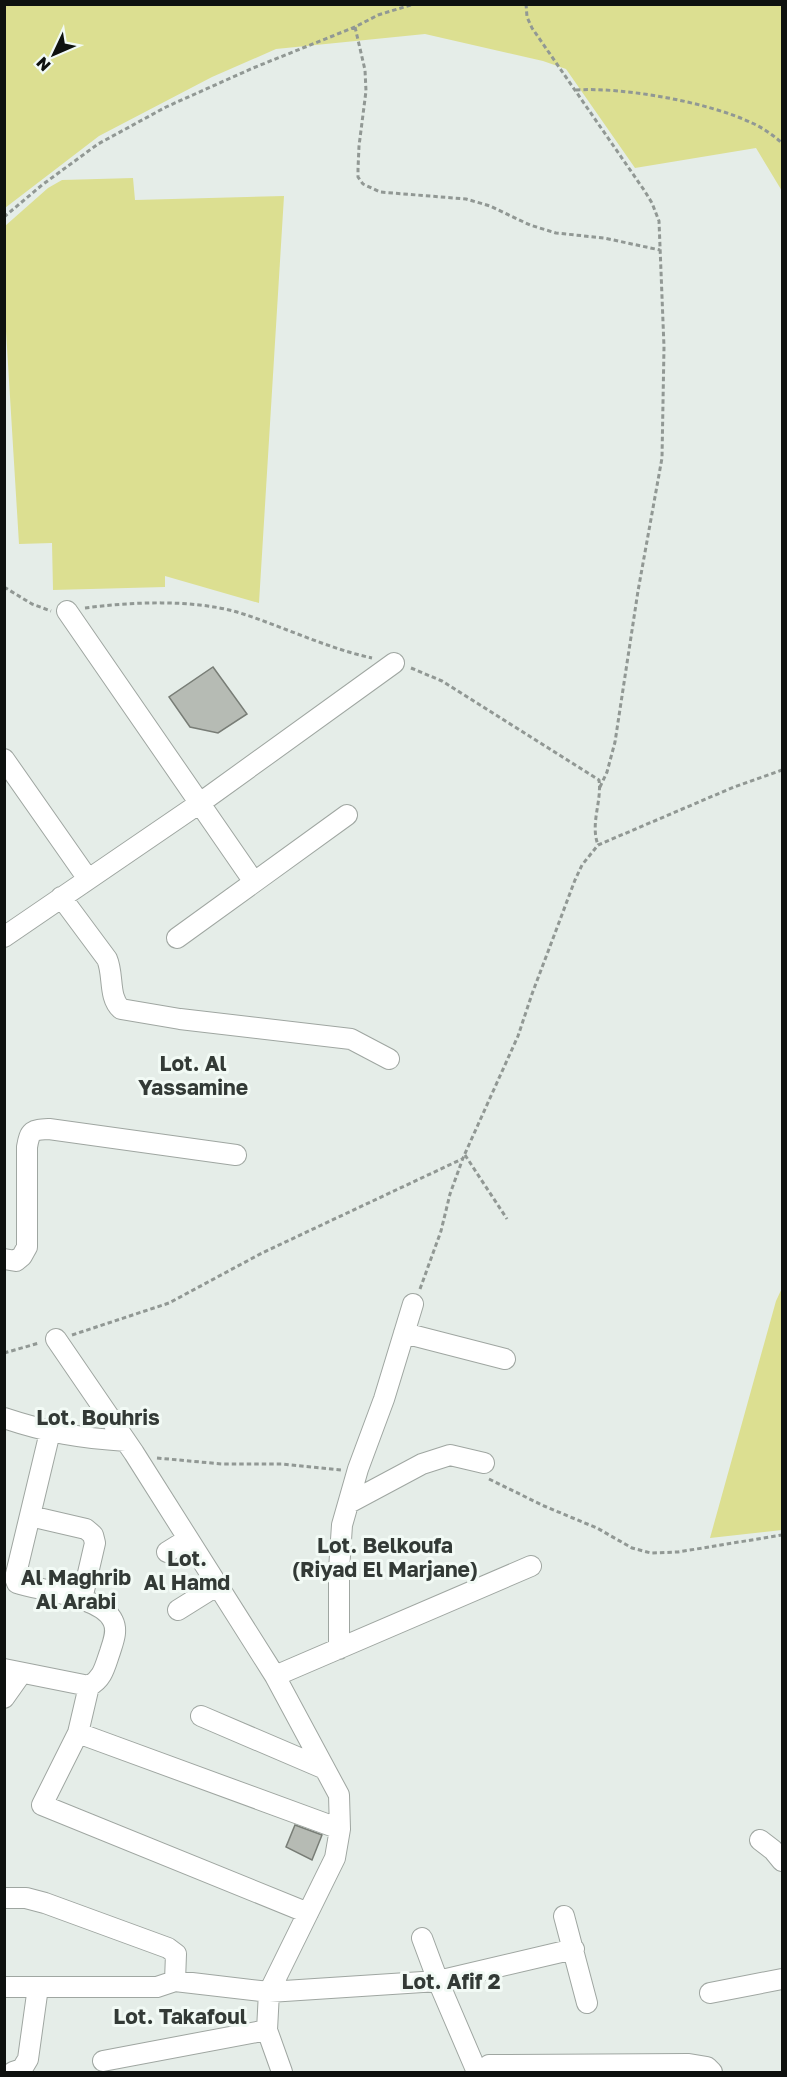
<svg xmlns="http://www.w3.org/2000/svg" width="787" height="2077" font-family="'Golos Text',sans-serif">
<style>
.green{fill:#dcdf91}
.building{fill:#b6bbb4;stroke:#787d76;stroke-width:1.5}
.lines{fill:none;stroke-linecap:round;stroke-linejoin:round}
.street-casing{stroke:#9fa6a1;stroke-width:22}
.path{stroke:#919894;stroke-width:3;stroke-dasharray:4.5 3;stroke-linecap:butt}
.street{stroke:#fff;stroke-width:20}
.labels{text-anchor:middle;stroke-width:6;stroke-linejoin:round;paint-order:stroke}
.quarter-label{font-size:21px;font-weight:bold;fill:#333a36;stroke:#f2faf5}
</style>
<rect width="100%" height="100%" fill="#e5ede8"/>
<path class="green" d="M5,4L782,5V191L756,148L635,168L566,69L543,61L425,34L276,49L212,77L99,136L5,208Z
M133,178L135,200L284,196L259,603L165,576V587L53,590L52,543L19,544L5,315V226L48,188L62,180Z
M782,1288V1530L710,1538L776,1301Z"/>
<path class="building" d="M213,667L247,714L218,733L190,727L169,697Z
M295,1825L322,1835L312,1860L286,1847Z"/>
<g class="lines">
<g class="street-casing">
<path id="street" d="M67,611L254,882
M4,759L88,879
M61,897L107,959C114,975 108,997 121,1009L180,1019L351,1039L389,1059
M4,937L200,803L394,663
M177,938L347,815
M4,1259L16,1261L22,1256L27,1247V1147C30,1130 32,1130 49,1129L236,1155
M404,1333L505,1359
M56,1339L134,1453L275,1676L339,1795L340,1829L335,1858L269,1992L267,2030L282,2072
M4,1418C49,1433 80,1438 126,1441
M349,1503L422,1464L450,1455L484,1463
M30,1516L86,1529L93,1535L95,1543L82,1599
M167,1552L188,1539
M178,1610L218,1585
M339,1649V1570L342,1525L358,1469L384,1399L413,1304
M4,1669L89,1686C103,1679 105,1666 110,1652C113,1642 118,1631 113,1621C102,1596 41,1591 17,1583L15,1578L50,1432
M275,1676L531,1566
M89,1686L78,1733L42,1805L308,1913
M4,1698L21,1674
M201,1716L325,1769
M78,1733L340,1829
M760,1840L773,1850L782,1861
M4,1898H26L45,1903L168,1948L176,1954L175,1981L157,1987H4
M564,1916L587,2003
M422,1938L438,1981L477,2072
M175,1981L269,1992L438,1981L574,1949
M710,1993L782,1979
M103,2061L267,2030
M13,2072L22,2069L28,2059L38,1987
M483,2072L489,2065L689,2064L707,2067L712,2072"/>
</g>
<path class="path" d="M526,4L527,17L532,28L644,190L652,203L659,221L664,347L662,458L638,591L615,742L607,772L600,787
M355,27L365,70L366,91L359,146L358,169V177L363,184L380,192L466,199L490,206L530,225L556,233L604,238L660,250
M576,90C624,87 708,102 752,123C763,128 773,135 782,143
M4,217L42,185L98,144L166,107L253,68L355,27L378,15L414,4
M4,587L32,604L51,611
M85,608C131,602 191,599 237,612C282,626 326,648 372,658
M411,668L442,681L599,780C602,802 590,823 598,845
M465,1155L507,1219
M420,1289L441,1231L450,1194L463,1158L518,1036L532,994L575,880L582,865L598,845L734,787L782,770
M72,1335L169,1303L262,1253L462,1159
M4,1353L39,1343
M157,1458L222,1464H282L341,1470
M489,1479L544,1506L597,1528L632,1548L651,1553L678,1552L782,1535"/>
<use href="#street" class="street"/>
</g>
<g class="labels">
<g class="quarter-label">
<text x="193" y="1071">Lot. Al<tspan x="193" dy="24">Yassamine</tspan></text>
<text x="98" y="1425">Lot. Bouhris</text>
<text x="385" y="1553">Lot. Belkoufa<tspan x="385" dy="24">(Riyad El Marjane)</tspan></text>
<text x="187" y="1566">Lot.<tspan x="187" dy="24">Al Hamd</tspan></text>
<text x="76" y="1585">Al Maghrib<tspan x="76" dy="24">Al Arabi</tspan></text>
<text x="451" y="1989">Lot. Afif 2</text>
<text x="180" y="2024">Lot. Takafoul</text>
</g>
</g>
<rect width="787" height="2077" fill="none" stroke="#0e110f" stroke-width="12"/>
<g transform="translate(54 54) rotate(226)" stroke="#f2faf5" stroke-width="4.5" paint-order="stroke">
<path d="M0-4.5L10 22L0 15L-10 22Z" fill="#0e110f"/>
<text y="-9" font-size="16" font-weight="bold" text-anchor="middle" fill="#0e110f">N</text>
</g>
</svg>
